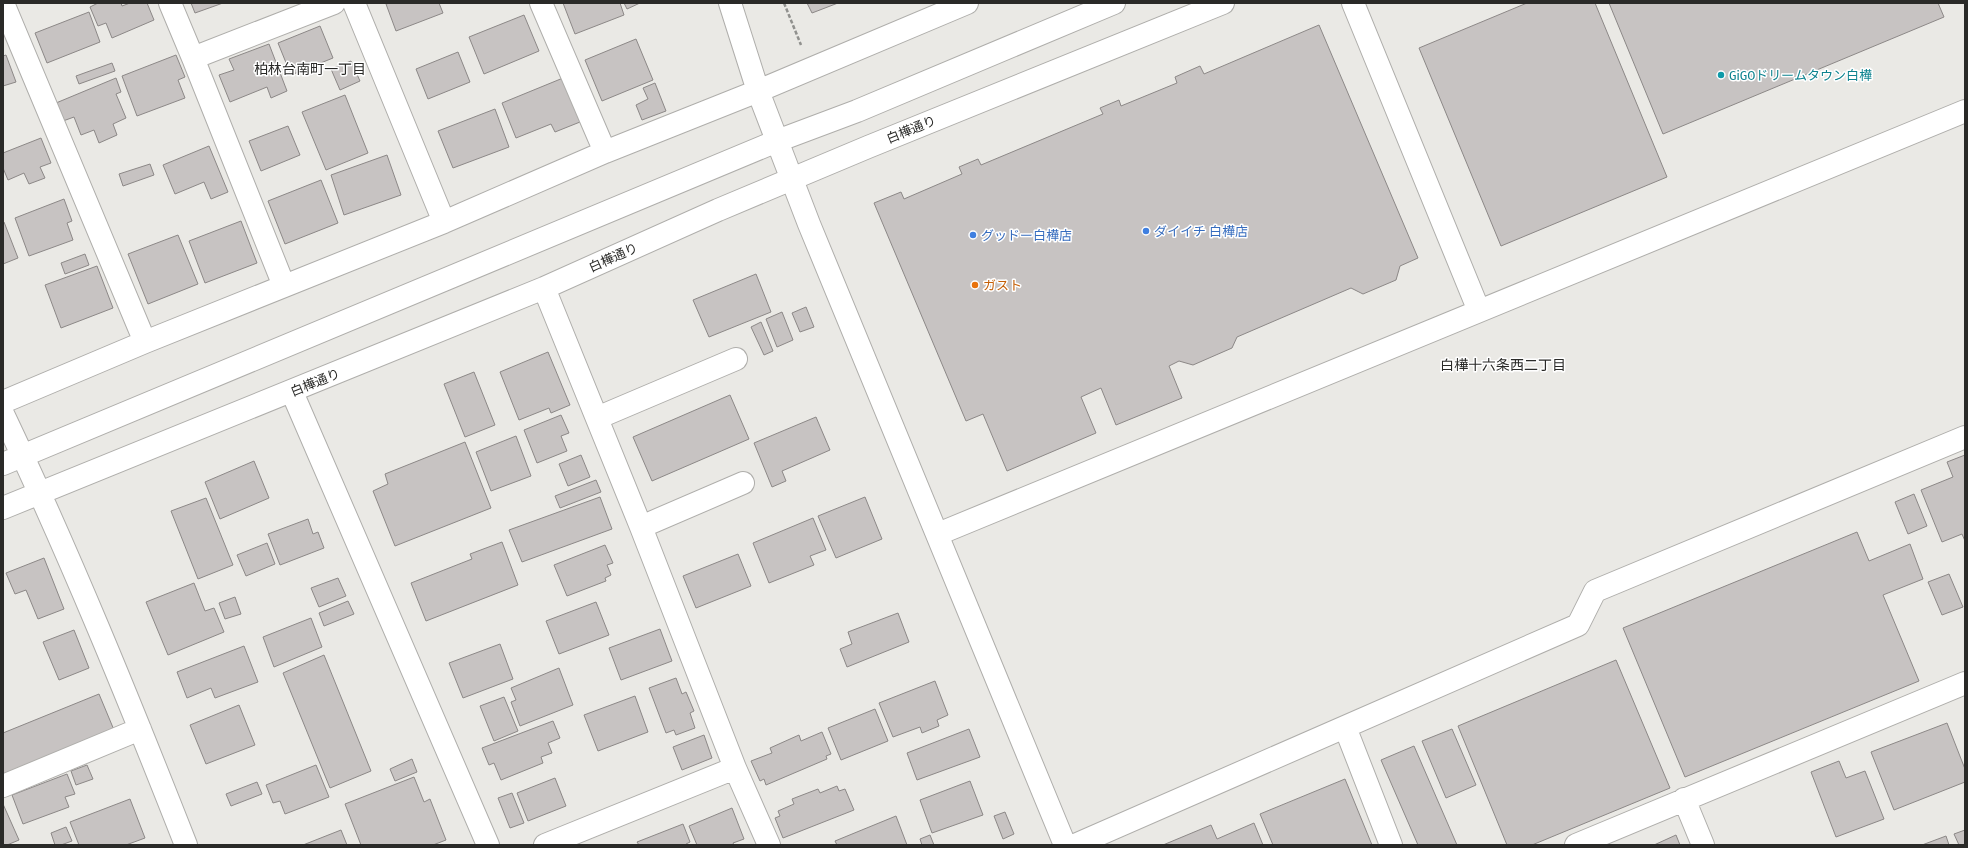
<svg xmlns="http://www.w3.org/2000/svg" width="1968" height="848" font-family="'Fira Sans Condensed','Noto Sans JP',sans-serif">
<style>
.building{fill:#c7c3c2;stroke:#8c8887}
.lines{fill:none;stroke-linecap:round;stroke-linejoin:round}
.minor-casing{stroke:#afaeab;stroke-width:24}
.path{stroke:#91918e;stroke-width:2.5;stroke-dasharray:4 2;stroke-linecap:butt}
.minor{stroke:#fff;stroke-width:22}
.culture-dot{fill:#0f9aa8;stroke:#fff;stroke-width:1.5}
.shop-dot{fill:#3f7fe0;stroke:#fff;stroke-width:1.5}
.food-dot{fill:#e8710a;stroke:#fff;stroke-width:1.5}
.labels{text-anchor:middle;stroke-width:3;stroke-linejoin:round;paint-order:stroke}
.culture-label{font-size:13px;fill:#0d838f;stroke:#fff;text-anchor:start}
.street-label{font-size:13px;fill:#2a2a28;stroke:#fff}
.shop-label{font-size:13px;fill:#366cbe;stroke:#fff;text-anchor:start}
.food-label{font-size:13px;fill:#c56008;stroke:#fff;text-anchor:start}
.neighbourhood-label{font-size:14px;fill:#2a2a28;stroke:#fff}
</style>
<rect width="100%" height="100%" fill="#eae9e5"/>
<path class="building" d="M98,3H121L122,6L130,3H147L154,20L112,38L106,23L98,26L90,7Z
M191,3H223L195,13Z
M390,3H439L443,13L396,31L386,4Z
M563,3H620L624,15L575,34Z
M624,3H640L627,9Z
M807,3H838L812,13Z
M1527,3H1595L1667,177L1501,246L1419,48Z
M1609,3H1938L1944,17L1663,134Z
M89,12L100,42L47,63L35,33Z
M524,15L539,51L484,74L469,37Z
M1319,25L1418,258L1400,266L1396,280L1363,294L1351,288L1237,337L1232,348L1193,365L1179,361L1169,366L1182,398L1116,425L1101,388L1081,397L1096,433L1007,471L983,414L966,421L874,203L901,192L904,199L962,174L959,167L978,159L981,165L1103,114L1100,108L1119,100L1121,106L1177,83L1175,77L1200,66L1204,74Z
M320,26L333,58L291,75L278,43Z
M636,39L653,80L602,101L585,60Z
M269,44L287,91L271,98L267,87L230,102L219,75L234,70L229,59Z
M458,52L470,82L428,99L416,69Z
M6,55L16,82L3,86V56Z
M176,55L185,77L178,80L185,98L137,116L122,76Z
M351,61L360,81L340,90L331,69Z
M112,63L115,71L79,84L76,76Z
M116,78L121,92L116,94L126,118L113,124L117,135L99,143L94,130L81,135L74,117L63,121L56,103Z
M563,78L580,122L555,132L551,124L516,138L502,103Z
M655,83L666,111L642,120L636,105L648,99L643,88Z
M345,95L368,153L326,170L302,112Z
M495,109L509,147L453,168L438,131Z
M288,126L300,155L261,171L249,141Z
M41,138L51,163L40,167L45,178L29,184L24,173L8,180L3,168V153Z
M209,146L228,192L211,199L204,182L175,194L163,165Z
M387,155L401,195L344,215L331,175Z
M150,164L154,175L123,186L119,174Z
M321,180L338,223L285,244L268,201Z
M64,199L72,221L67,223L73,240L29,256L15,218Z
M241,221L257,263L205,283L189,241Z
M4,222L18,258L3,264V223Z
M178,235L198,284L148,304L128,254Z
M85,254L89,265L65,274L61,263Z
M97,266L113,308L61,328L45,285Z
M756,274L771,312L709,337L693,300Z
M806,307L814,327L800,332L792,313Z
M782,312L793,340L777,347L766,319Z
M761,322L773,351L764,355L751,327Z
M548,352L570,405L551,413L549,408L519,420L500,372Z
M474,372L495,425L465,437L444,384Z
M730,395L749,439L652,481L633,437Z
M561,415L569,433L561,436L567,451L537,463L524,430Z
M816,417L830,450L782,471L786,481L772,487L754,443Z
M516,436L531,476L491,491L476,452Z
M465,442L491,508L395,546L373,491L388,484L385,474Z
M581,455L590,477L568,486L559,464Z
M1965,455V541L1962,534L1942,542L1921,490L1953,477L1947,462Z
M254,461L269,498L220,519L205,482Z
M596,480L601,492L560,508L555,496Z
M1914,494L1927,526L1908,534L1895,502Z
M600,497L612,529L522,562L509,530Z
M865,497L882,539L836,558L818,516Z
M206,498L233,565L198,579L171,511Z
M813,518L826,550L810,556L814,565L769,583L753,543Z
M308,519L313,534L318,532L324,548L280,565L268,534Z
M1857,532L1869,561L1910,544L1923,579L1883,595L1919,681L1685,777L1623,628Z
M502,542L518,585L426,621L411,583L472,559L470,554Z
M267,543L275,564L246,576L237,555Z
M605,545L613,563L607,565L611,575L605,578L606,581L567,596L554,565Z
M738,554L751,586L696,608L683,576Z
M44,558L64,609L38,619L26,590L15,594L6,573Z
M1949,574L1963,607L1942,615L1928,582Z
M338,578L346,596L319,607L311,588Z
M194,583L205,611L214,608L224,632L168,655L146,602Z
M235,597L241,614L225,619L219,603Z
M348,601L354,614L324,626L319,613Z
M596,602L609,635L559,654L546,621Z
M898,613L909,642L847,667L840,649L852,644L848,632Z
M311,618L322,647L274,667L263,637Z
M660,629L672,661L621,680L609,648Z
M74,630L89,668L59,680L43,642Z
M500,644L513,679L463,698L449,663Z
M244,646L258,682L215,698L211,688L187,698L177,672Z
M324,655L371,771L330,788L283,673Z
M1616,660L1670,788L1532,845H1507L1458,726Z
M559,668L573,705L520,726L511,702L516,700L511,688Z
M676,678L682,694L686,692L694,711L690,713L695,728L676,735L674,730L666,733L649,688Z
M935,681L948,715L937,720L939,726L922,733L920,727L893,737L879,703Z
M99,694L114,730L3,775V733Z
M635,696L648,732L598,751L584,715Z
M504,697L518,731L494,741L480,706Z
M239,705L255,745L206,764L190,725Z
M875,709L888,741L841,760L828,728Z
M553,721L560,738L548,743L552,753L541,757L543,763L501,780L494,763L489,765L482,748Z
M1947,723L1965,769V782L1894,810L1871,752Z
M969,729L980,757L917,780L907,753Z
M1452,729L1476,785L1446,798L1422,741Z
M822,732L831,754L826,756L827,759L766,785L764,779L760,781L751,761L772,753L770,748L799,735L801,741Z
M704,735L712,758L682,770L673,747Z
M1414,746L1457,845H1418L1381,760Z
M412,759L417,772L395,781L390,769Z
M1839,761L1846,778L1865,771L1884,819L1836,837L1811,772Z
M87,765L93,779L76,785L71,771Z
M316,765L329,797L285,814L280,801L273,803L266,785Z
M67,774L75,794L65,797L69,807L23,824L12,795Z
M414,777L424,802L430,799L446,840L433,845H361L345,804Z
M555,778L566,806L528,821L517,793Z
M1345,779L1372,845H1273L1260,814Z
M970,781L983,815L932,833L920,800Z
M257,782L262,794L231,806L226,794Z
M837,786L839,791L845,789L854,810L783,838L775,818L780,816L778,811L794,804L792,799L818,789L820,793Z
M512,793L524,823L510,828L498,798Z
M130,799L145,838L126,845H79L70,822Z
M3,804L19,840L7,845H3Z
M732,808L744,839L733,843L734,845H697L689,826Z
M1005,812L1014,834L1003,839L994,816Z
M896,816L907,845H837L835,841Z
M1254,823L1263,845H1163L1211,825L1217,839Z
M683,824L690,842L686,844V845H639L637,842Z
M66,827L72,841L61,845H55L51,833Z
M341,830L347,845H303Z
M1965,830V845H1959L1954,834Z
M930,835L934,845H922L920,839Z
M1676,835L1680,845H1654Z
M1946,836L1949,845H1922Z"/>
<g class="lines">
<g class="minor-casing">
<path id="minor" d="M3,3L145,342
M170,3L193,58
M354,3L444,222
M541,3L605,152
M730,3L758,91L809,224L1065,845
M1353,3L1479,311
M284,286L193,58L334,3
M544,288L641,527L735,768L769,845
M292,392L488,845
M3,402L145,342L444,222L605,152L758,91L967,3
M3,414C70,555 129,700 186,845
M597,418L736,359
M3,464L777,141L857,111L1114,3
M3,508L544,288L718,210L868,147L1223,3
M641,527L743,483
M938,534L1965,111
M1345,727L1391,845
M3,786L140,729
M1684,799L1703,845
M545,845L735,768
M1075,845L1578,625L1595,591L1965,437
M1576,845L1965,683"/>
</g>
<path class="path" d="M784,3L801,45"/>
<use href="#minor" class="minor"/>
</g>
<circle class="culture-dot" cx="1721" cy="75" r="4"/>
<g class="shop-dot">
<circle cx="1146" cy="231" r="4"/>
<circle cx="973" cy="235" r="4"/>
</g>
<circle class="food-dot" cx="975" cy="285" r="4"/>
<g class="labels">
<g class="culture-label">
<text x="1729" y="80">GiGOドリームタウン白樺</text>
</g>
<g class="street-label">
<text transform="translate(911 129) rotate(-22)" y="5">白樺通り</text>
<text transform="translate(613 257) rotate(-24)" y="5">白樺通り</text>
<text transform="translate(315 382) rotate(-22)" y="5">白樺通り</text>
</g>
<g class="shop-label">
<text x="1154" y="236">ダイイチ 白樺店</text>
<text x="981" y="240">グッドー白樺店</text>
</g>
<g class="food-label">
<text x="983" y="290">ガスト</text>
</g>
<g class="neighbourhood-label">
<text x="310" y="74">柏林台南町一丁目</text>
<text x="1503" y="370">白樺十六条西二丁目</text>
</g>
</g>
<rect width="1968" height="848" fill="none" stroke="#2a2a28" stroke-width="8"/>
</svg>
